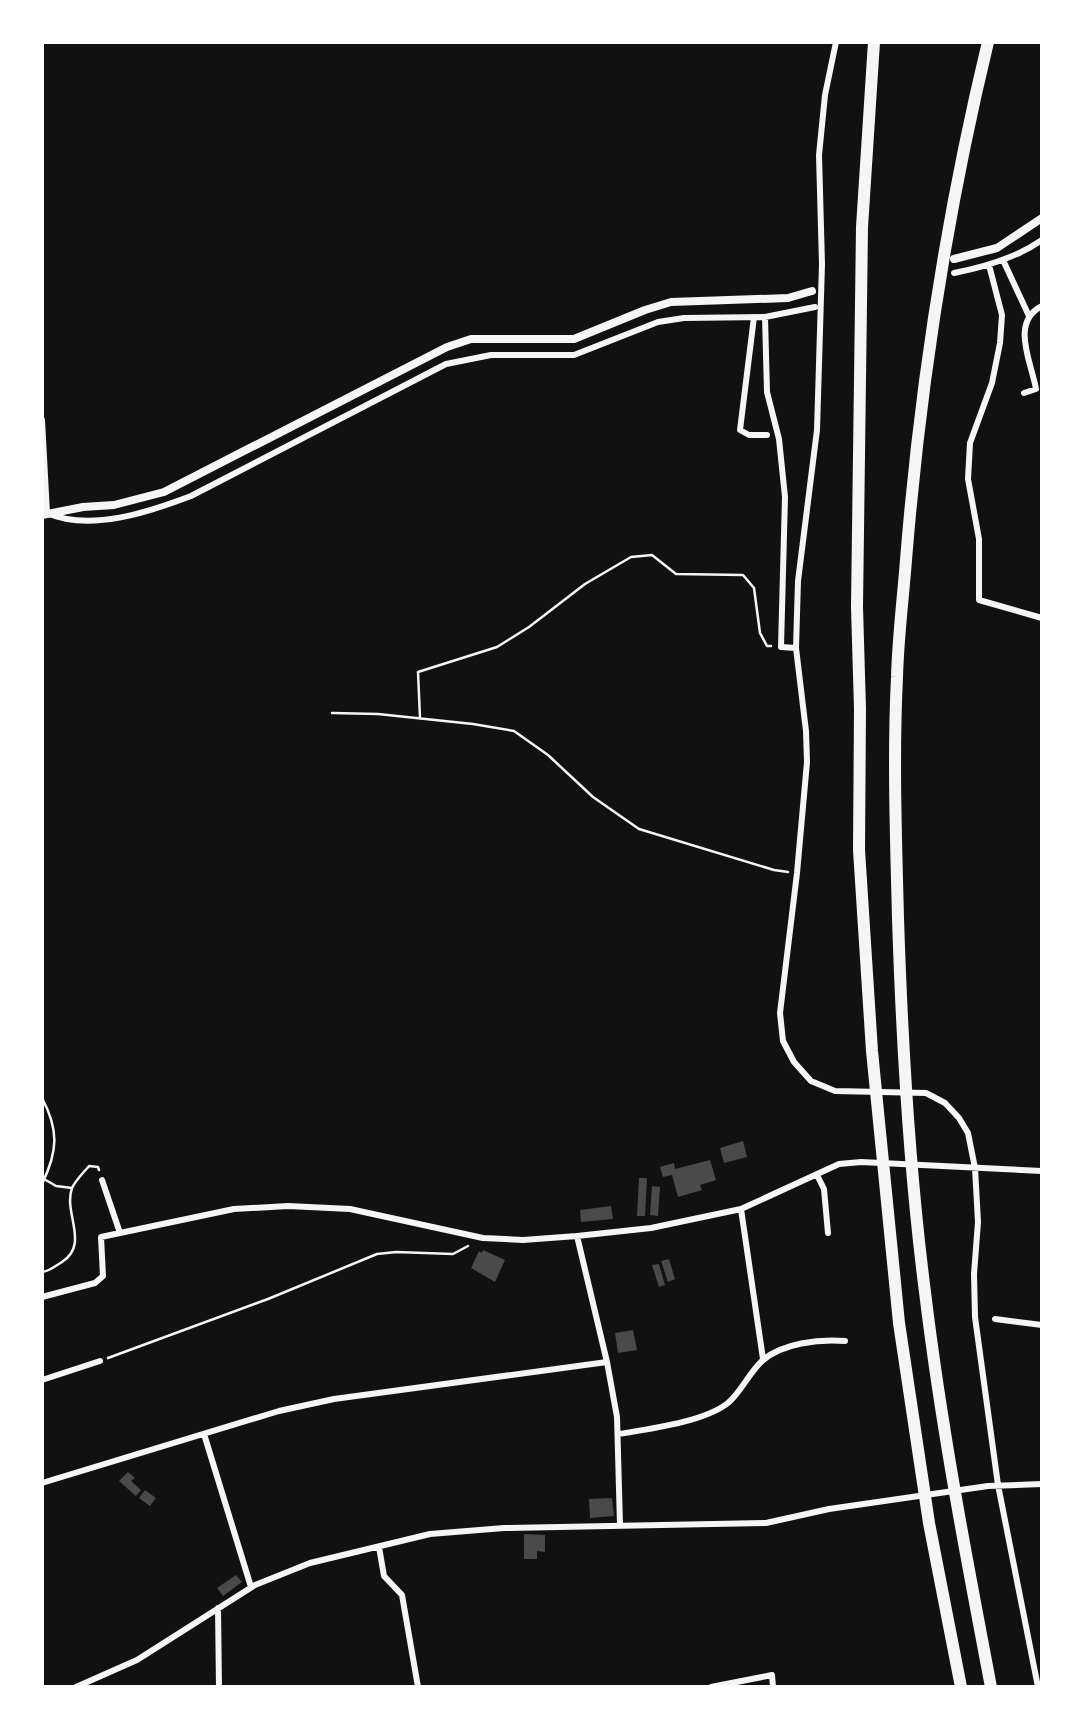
<svg xmlns="http://www.w3.org/2000/svg" width="1084" height="1729" font-family="Raleway,sans-serif">
<style>
.building{fill:#4a4a4a}
.lines{fill:none;stroke-linecap:round;stroke-linejoin:round}
.path{stroke:#f5f5f5;stroke-width:2.5}
.minor{stroke:#f5f5f5;stroke-width:6}
.tertiary{stroke:#f5f5f5;stroke-width:8}
.motorway{stroke:#f5f5f5;stroke-width:12}
</style>
<rect width="100%" height="100%" fill="#111"/>
<path class="building" d="M743,1141L747,1157L724,1163L720,1148Z
M710,1160L716,1180L700,1185L702,1190L678,1197L672,1175L663,1177L660,1167L674,1163L675,1169Z
M639,1178H647L645,1216H637Z
M652,1186L660,1187L658,1216L650,1215Z
M611,1206L613,1219L581,1222L580,1210Z
M483,1250L505,1260L495,1282L471,1268L479,1251L482,1253Z
M669,1259L675,1279L668,1282L661,1261Z
M659,1264L665,1285L659,1287L652,1265Z
M633,1330L637,1350L618,1353L615,1333Z
M128,1472L135,1478L131,1481L141,1490L136,1496L119,1481Z
M145,1490L156,1498L150,1506L139,1498Z
M612,1498L614,1516L590,1518L589,1499Z
M524,1534L545,1535V1552L537,1551V1559H524Z
M236,1575L242,1582L223,1596L217,1588Z"/>
<g class="lines">
<path class="path" d="M332,713L378,714L473,724L514,731L548,755L593,797L639,829L774,870L788,872
M420,718L418,672L497,647L529,627L585,584L631,557L652,555L676,574L743,575L754,588L760,633L767,646H771
M42,1098C59,1130 58,1151 42,1184
M44,1179L56,1186L72,1188
M42,1272C50,1271 55,1266 62,1262C90,1244 63,1213 72,1188C75,1181 84,1172 89,1166L98,1167L99,1170
M108,1358L268,1299L377,1254L396,1252L453,1254L468,1246"/>
<path class="minor" d="M836,42L825,95L819,155L822,264L817,430L798,581L796,648L806,731L807,762L797,873L780,1013L783,1041L794,1062L811,1081L835,1091L926,1093L945,1103L959,1118L968,1133L975,1168L978,1222L974,1274L975,1317L998,1485L1038,1687
M1003,260L1029,316
M989,265L1002,315L1000,343L992,383L970,443L968,479L979,539V600L1042,618
M954,273C985,267 1016,258 1042,240
M754,317L740,430L749,435H767
M765,317L767,392L779,439L785,497L781,647L796,648
M1024,393L1036,389C1031,361 1010,322 1042,306
M42,420L47,513C90,532 149,512 191,496L446,364L491,355H574L658,322L684,318L765,317L815,307
M817,1175L824,1189L828,1233
M102,1180L120,1233
M741,1209L763,1359
M577,1236L607,1362L617,1417L620,1525
M42,1297L95,1283L103,1276L101,1237L234,1209L288,1206L350,1209L483,1238L523,1240L577,1236L651,1228L741,1209L839,1164L861,1162L1042,1171
M995,1319L1042,1325
M42,1380L100,1361
M204,1434L251,1587
M619,1434C649,1429 704,1422 728,1403C741,1392 749,1373 762,1361C782,1343 819,1339 845,1341
M42,1483L279,1411L334,1399L607,1362
M379,1547L384,1576L402,1595L418,1687
M218,1608L219,1687
M76,1687L137,1660L255,1585L310,1563L430,1534L504,1528L766,1523L829,1509L988,1486L1042,1484
M711,1687L772,1675L773,1687"/>
<path class="tertiary" d="M954,259L997,248L1042,218
M42,515L83,507L114,505L164,492L447,347L471,339H574L645,310L671,302L788,298L812,291"/>
<path class="motorway" d="M874,42L862,227L857,607L860,709L859,850L872,1051L899,1323L929,1523L961,1687
M988,42C947,212 920,386 906,560C903,599 898,638 897,677C893,757 896,838 898,918C902,1044 909,1168 925,1292C941,1425 966,1556 991,1687"/>
</g>
<rect width="1084" height="1729" fill="none" stroke="#ffffff" stroke-width="88"/>
</svg>
